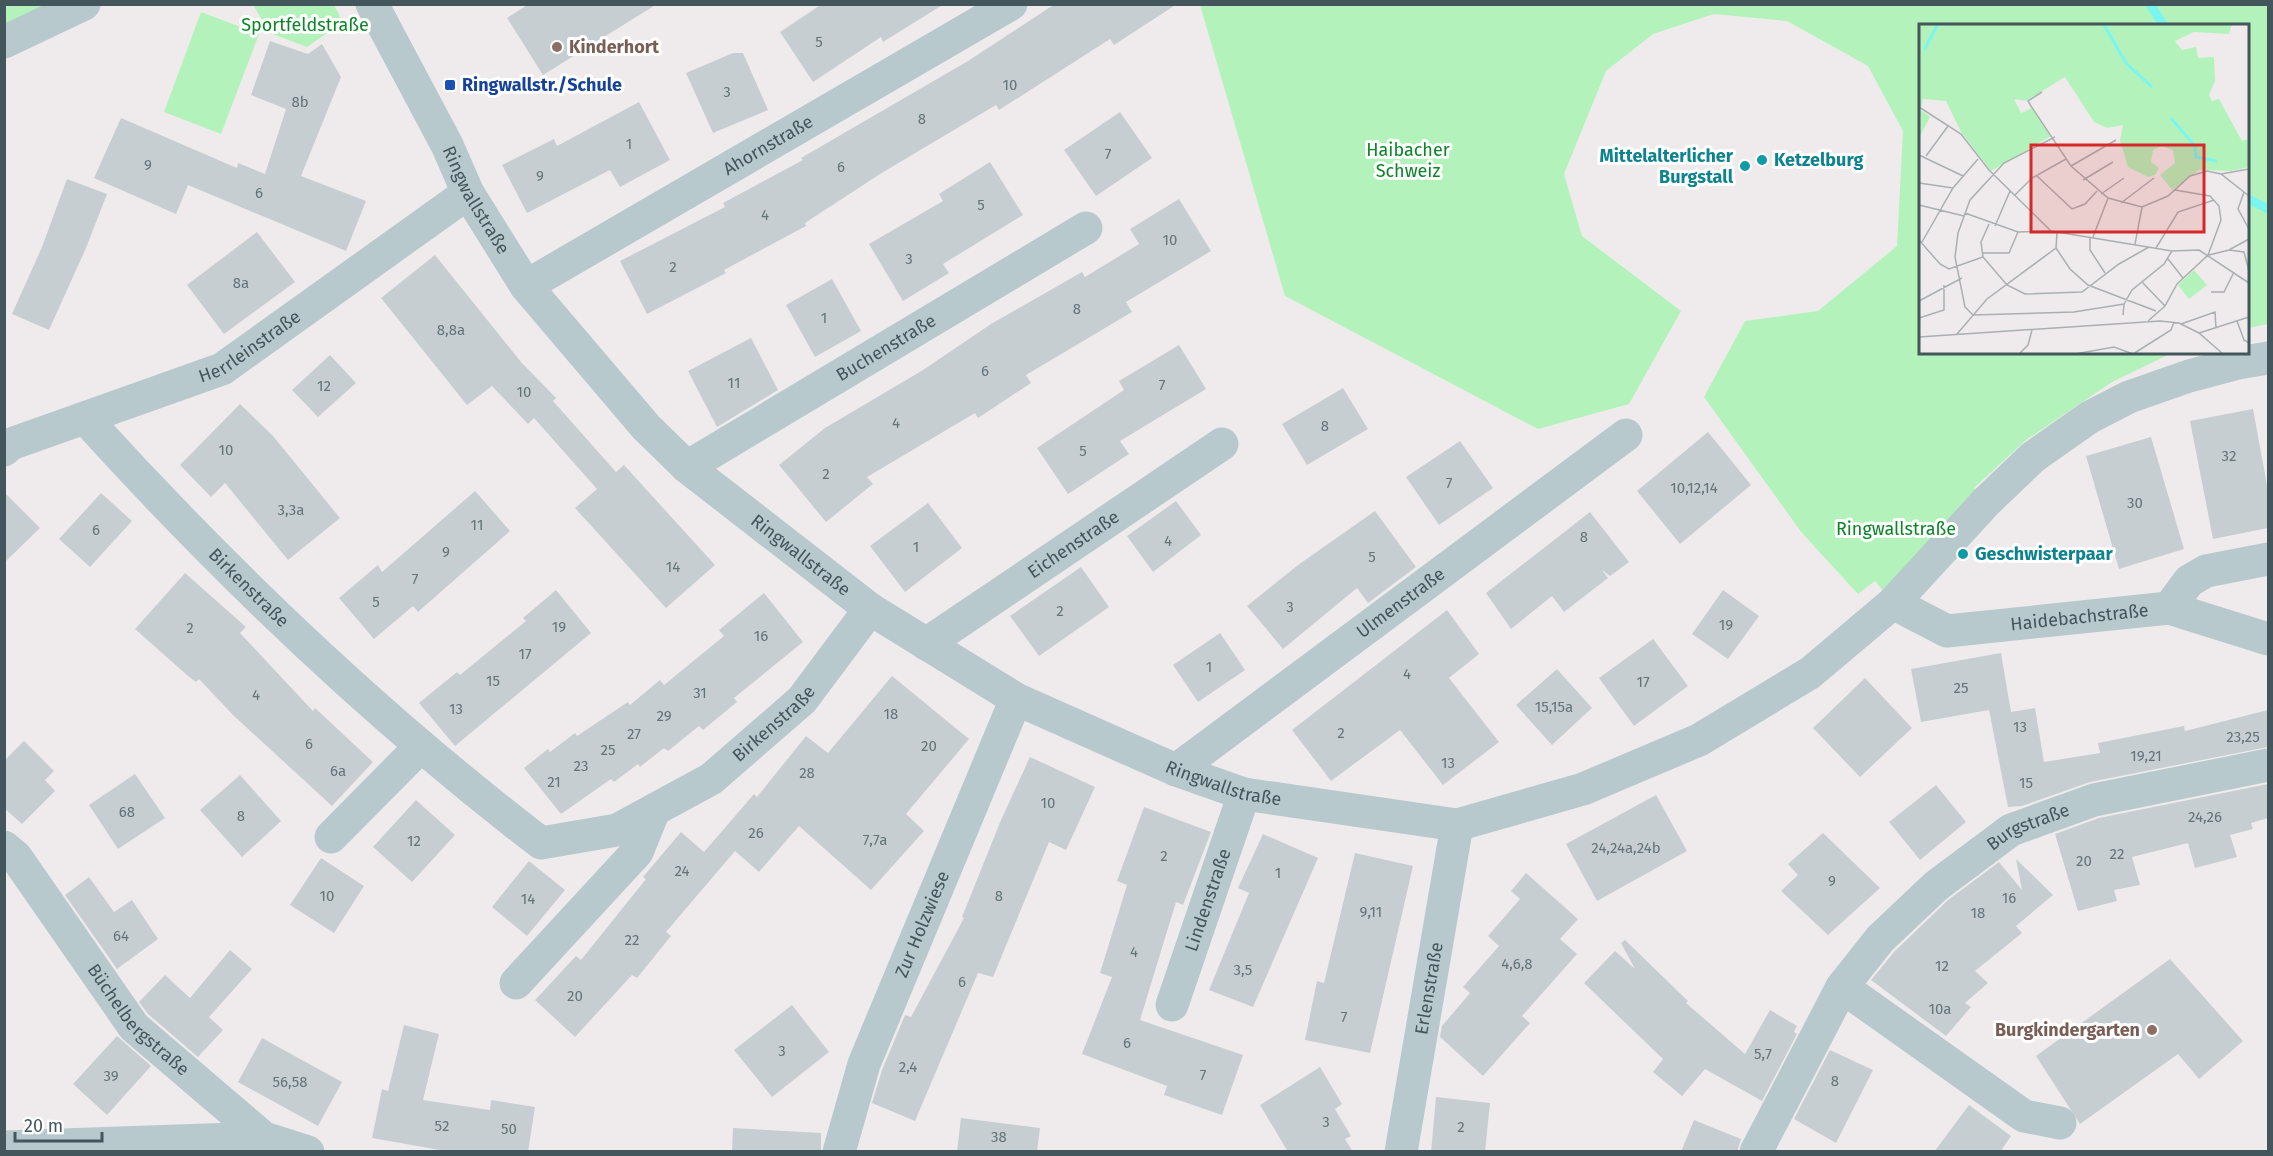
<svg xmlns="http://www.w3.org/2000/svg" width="2273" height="1156" font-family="'Fira Sans',sans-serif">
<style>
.green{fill:#b3f3bb}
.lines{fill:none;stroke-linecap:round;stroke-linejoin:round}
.stream{stroke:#7bf5ef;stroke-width:9}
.building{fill:#c7ced2}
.minor{stroke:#b8c9ce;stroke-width:33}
.education-dot{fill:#8d6e63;stroke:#fff;stroke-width:2}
.transit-dot{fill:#1a4fb4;stroke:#fff;stroke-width:2}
.culture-dot{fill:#0f9aa8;stroke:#fff;stroke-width:2}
.labels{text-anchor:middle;stroke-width:6;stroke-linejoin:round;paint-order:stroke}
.number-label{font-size:15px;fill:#637479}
.park-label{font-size:18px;fill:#0c8428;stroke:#fff}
.education-label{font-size:18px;font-weight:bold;fill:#785e54;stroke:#fff;text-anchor:start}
.transit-label{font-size:18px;font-weight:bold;fill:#164399;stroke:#fff;text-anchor:start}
.street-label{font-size:18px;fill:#42565b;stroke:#fff}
.culture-label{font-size:18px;font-weight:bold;fill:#0d838f;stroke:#fff;text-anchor:start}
.inset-river{fill:none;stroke:#7bf5ef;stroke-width:3}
.inset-road{fill:none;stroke:#aaafb2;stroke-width:1.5}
.view{fill:#d62828;fill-opacity:0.15;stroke:#d62828;stroke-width:3}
.inset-edge{fill:none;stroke:#42565b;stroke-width:3}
</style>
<rect width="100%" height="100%" fill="#efebec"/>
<path class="green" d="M5,5H46L5,26Z
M253,5H334L343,22L307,47L270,33Z
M1200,5H2268V324L2248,328V26H1920V352L2172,353L2112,382L2026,440L1974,488L1986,502L1893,603L1875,581L1858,594L1802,533L1704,397L1745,321L1818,311L1897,246L1903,131L1868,66L1787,21L1714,14L1653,34L1606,71L1564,174L1582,236L1681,311L1629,404L1538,429L1285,296Z
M201,12L259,34L221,134L164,112Z"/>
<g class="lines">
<path class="stream" d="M2150,4L2164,26
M2248,199L2268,209"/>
</g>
<path class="building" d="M529,4H657L543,75L507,18Z
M822,4H944L883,42L881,37L813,82L780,32Z
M1055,4H1177L1114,45L1110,39L999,110L996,105L880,174L805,223L806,226L724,270L726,273L647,314L620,261L725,207L723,203L803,160L801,158L968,61Z
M270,41L308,54L322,44L341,77L301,176L366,201L346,251L188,185L176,214L94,178L121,118L237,168L238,163L265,174L286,109L251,95Z
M733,53H743L768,110L713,133L686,73Z
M639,102L670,160L620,187L610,170L527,213L502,165L554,139L557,146Z
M1120,112L1152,158L1096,196L1064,150Z
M990,162L1023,215L943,264L949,273L903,301L869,244L943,201L939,194Z
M67,179L107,194L86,248L49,330L12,314L42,247Z
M1179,199L1211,251L1126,302L1132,312L1026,375L1031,383L978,418L975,413L867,477L873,484L826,522L779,465L825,428L923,370L991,324L1082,272L1085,277L1139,244L1130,229Z
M257,232L295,282L224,334L187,285Z
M435,255L521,362L556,398L553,401L616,472L624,465L715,565L666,608L575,508L597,489L534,418L528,424L492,386L467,405L381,298Z
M832,279L861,331L815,357L786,305Z
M751,338L778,390L717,427L688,371Z
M1179,345L1206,389L1120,441L1129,454L1068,494L1037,448L1124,390L1119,381Z
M330,355L356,383L318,417L292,390Z
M1343,388L1368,429L1307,465L1282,424Z
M240,404L273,436L340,518L288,560L225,483L211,497L180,465Z
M2253,409L2268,491V528L2213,539L2190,421Z
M1708,432L1751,485L1680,544L1637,491Z
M2151,437L2184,549L2119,569L2086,456Z
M1460,441L1493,488L1439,525L1406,477Z
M475,491L510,531L418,612L413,606L374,639L339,598L378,565L382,572Z
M4,492L40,528L4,563Z
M101,493L132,521L90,567L59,539Z
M1176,501L1201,535L1153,572L1127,536Z
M928,503L962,548L905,592L870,546Z
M1375,511L1416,567L1368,603L1357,588L1283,649L1247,606L1298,565Z
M1590,512L1629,562L1610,576L1602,570L1608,578L1564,612L1552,596L1511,629L1486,593Z
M1081,567L1109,607L1039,656L1010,616Z
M185,573L246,627L240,633L313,711L315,708L373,762L332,806L233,715L199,679L196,682L188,676L135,629Z
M556,590L591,633L455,746L419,703L457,672L460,675L526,621L523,618Z
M1723,590L1759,616L1728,659L1692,634Z
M764,593L803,642L734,698L737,702L703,730L699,726L668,751L664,748L640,767L638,764L614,782L611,779L561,814L524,768L548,749L550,752L575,733L577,736L628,702L630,705L660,680L664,685L724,636L719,630Z
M1447,610L1479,654L1449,678L1499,742L1443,785L1400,730L1331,781L1292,730Z
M1220,633L1245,670L1198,702L1173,665Z
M1653,639L1688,686L1634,726L1599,678Z
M2001,653L2011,712L2035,708L2044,762L2100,753L2098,743L2184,726L2185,731L2268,710V747L2090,782L2022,806L2008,807L1989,710L1921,722L1911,669Z
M1557,669L1592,708L1552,745L1516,705Z
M892,676L969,739L906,814L924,831L871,890L799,826L759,872L735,851L666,932L671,936L637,978L632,975L575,1037L535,1000L576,956L581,960L646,879L643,877L681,832L704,852L754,794L757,797L806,736L828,753Z
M1865,678L1912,728L1860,777L1813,728Z
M24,741L54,771L45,780L55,791L22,824L4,808V761Z
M1030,757L1095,787L1066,850L1049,842L993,977L978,973L915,1121L872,1103L882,1070L905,1015L911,1017L964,918L962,917L1001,820Z
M135,774L165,818L118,849L89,805Z
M240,775L281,821L242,857L200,810Z
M2268,784V818L2251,823L2253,829L2230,835L2237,857L2195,868L2188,843L2132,857L2140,885L2114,890L2117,901L2078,911L2055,834L2099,818Z
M1936,785L1966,822L1920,860L1889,822Z
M1656,795L1687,851L1597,901L1566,844Z
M416,800L455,835L412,882L373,847Z
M1144,807L1211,832L1183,905L1176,902L1140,1020L1243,1055L1222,1115L1164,1095L1167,1086L1082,1054L1112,977L1100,973L1127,885L1117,881Z
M1823,833L1880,888L1828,935L1781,891L1798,875L1788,864Z
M1263,834L1318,858L1253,1007L1209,990L1249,893L1238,888Z
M1355,853L1413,866L1370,1053L1305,1040L1317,981L1324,983Z
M321,858L364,886L334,933L290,905Z
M2016,859L2053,895L2016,926L2022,933L1975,971L1988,983L1965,1003L1971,1007L1946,1036L1871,980L1894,952L1948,900L1999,862L2022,890Z
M529,861L565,890L527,936L492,907Z
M1526,873L1578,919L1560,939L1577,954L1522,1016L1530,1023L1483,1076L1440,1037L1442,1026L1470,993L1463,987L1499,946L1488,936L1520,899L1511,891Z
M89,877L114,912L132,900L158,939L117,969L65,895Z
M1625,940L1688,1001L1686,1003L1745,1054L1770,1010L1797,1026L1794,1032L1797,1034L1762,1101L1705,1069L1682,1096L1653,1072L1663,1059L1584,983L1615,951L1635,969L1621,943Z
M230,950L252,969L209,1017L223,1030L198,1057L148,1014L139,1002L165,975L190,998Z
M2170,959L2243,1041L2199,1079L2178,1054L2080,1124L2036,1056Z
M792,1005L829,1052L772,1097L734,1050Z
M404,1025L439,1034L423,1100L490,1110L491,1100L535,1107L528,1152H451L372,1138L382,1089L388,1091Z
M117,1036L151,1066L107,1115L73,1084Z
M262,1038L342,1082L318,1126L238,1082Z
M1830,1050L1873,1070L1836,1143L1794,1119Z
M1320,1067L1342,1104L1335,1109L1351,1136L1345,1139L1353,1152H1288L1260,1105Z
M1436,1097L1490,1103L1485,1152H1431Z
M1969,1105L2011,1136L2000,1152H1934Z
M961,1118L1040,1128L1037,1152H957Z
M1694,1120L1741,1139L1737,1152H1681Z
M733,1128L821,1133V1152H732Z"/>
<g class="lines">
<g class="minor">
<path id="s1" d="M372,4L447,145L468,193L526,286L646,427L687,467L870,609L1016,699L1176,770L1244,794L1457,825L1583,789L1699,740L1810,673L1893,603L1986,502L2033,457L2090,417L2129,397L2189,376L2238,363L2268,358"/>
<path d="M4,42L84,4"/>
<path id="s2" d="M526,286L1011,4"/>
<path id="s3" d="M85,418C222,569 379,719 541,843L617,830L711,779L802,700L870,609"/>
<path id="s4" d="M4,450L11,444L222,369L468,193"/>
<path id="s5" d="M687,467L1086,228"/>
<path id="s6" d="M1893,603L1947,631L2169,608L2268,639"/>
<path d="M2169,608L2189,581L2206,571L2268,559"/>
<path id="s7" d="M926,644L1222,444"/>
<path id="s8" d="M1176,770L1626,435"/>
<path d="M331,837L421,746"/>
<path id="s9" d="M4,847L16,857L134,1027L264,1138L308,1152"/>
<path d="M516,983L637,852L654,810"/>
<path d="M1842,987L2024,1116L2060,1123"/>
<path id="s10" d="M1172,1005L1244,794"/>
<path d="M4,1147L264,1138"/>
<path id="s11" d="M839,1152L864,1064L1016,699"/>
<path id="s12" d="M1401,1152L1457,825"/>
<path id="s13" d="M1756,1152L1842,987L1880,939L1936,886L2011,830L2094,800L2268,765"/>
</g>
</g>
<g class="education-dot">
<circle cx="557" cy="47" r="6"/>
<circle cx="2152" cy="1030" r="6"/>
</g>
<rect class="transit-dot" x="444" y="79" width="12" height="12" rx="3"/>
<g class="culture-dot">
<circle cx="1762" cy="160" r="6"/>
<circle cx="1745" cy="166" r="6"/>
<circle cx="1963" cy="554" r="6"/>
</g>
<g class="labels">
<g class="number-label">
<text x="819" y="47">5</text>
<text x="1010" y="90">10</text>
<text x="727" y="97">3</text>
<text x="300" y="107">8b</text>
<text x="922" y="124">8</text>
<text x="629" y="149">1</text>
<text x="1108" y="159">7</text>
<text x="148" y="170">9</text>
<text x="841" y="172">6</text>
<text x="540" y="181">9</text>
<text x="259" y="198">6</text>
<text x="981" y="210">5</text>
<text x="765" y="220">4</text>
<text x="1170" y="245">10</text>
<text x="909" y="264">3</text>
<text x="673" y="272">2</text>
<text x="241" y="288">8a</text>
<text x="1077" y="314">8</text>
<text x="824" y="323">1</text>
<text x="451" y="335">8,8a</text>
<text x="985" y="376">6</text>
<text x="734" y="388">11</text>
<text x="1162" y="390">7</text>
<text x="324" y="391">12</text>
<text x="524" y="397">10</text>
<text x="896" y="428">4</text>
<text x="1325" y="431">8</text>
<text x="226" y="455">10</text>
<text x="1083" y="456">5</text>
<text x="2229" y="461">32</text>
<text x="826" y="479">2</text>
<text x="1449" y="488">7</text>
<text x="1694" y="493">10,12,14</text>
<text x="2135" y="508">30</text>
<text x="291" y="515">3,3a</text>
<text x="477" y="530">11</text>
<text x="96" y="535">6</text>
<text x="1584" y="542">8</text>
<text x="1168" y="546">4</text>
<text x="916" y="552">1</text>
<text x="446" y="557">9</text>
<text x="1372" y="562">5</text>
<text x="673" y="572">14</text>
<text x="415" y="584">7</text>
<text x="376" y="607">5</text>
<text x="1290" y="612">3</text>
<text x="1060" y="616">2</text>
<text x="1726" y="630">19</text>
<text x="559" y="632">19</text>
<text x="190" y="633">2</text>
<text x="761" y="641">16</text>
<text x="525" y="659">17</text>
<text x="1209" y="672">1</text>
<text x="1407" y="679">4</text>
<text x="493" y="686">15</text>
<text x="1643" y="687">17</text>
<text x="1961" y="693">25</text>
<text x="700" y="698">31</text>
<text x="256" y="700">4</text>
<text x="1554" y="712">15,15a</text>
<text x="456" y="714">13</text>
<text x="891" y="719">18</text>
<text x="664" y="721">29</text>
<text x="2020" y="732">13</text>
<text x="1341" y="738">2</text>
<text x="634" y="739">27</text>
<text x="2243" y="742">23,25</text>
<text x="309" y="749">6</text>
<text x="929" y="751">20</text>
<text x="608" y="755">25</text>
<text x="2146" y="761">19,21</text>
<text x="1448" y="768">13</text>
<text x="581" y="771">23</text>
<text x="338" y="776">6a</text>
<text x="807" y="778">28</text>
<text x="554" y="787">21</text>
<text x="2026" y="788">15</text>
<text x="1048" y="808">10</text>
<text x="127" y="817">68</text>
<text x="241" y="821">8</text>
<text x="2205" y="822">24,26</text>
<text x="756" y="838">26</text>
<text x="875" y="845">7,7a</text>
<text x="414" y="846">12</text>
<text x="1626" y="853">24,24a,24b</text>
<text x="2117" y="859">22</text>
<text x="1164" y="861">2</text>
<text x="2084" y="866">20</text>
<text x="682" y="876">24</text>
<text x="1278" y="878">1</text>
<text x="1832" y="886">9</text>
<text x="327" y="901">10</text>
<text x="999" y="901">8</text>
<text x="2009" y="903">16</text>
<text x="528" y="904">14</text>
<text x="1371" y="917">9,11</text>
<text x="1978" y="918">18</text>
<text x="121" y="941">64</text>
<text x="632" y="945">22</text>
<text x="1134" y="957">4</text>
<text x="1517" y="969">4,6,8</text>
<text x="1942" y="971">12</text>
<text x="1243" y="975">3,5</text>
<text x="962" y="987">6</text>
<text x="575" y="1001">20</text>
<text x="1940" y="1014">10a</text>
<text x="1344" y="1022">7</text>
<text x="1127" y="1048">6</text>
<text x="782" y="1056">3</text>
<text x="1763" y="1059">5,7</text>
<text x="908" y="1072">2,4</text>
<text x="1203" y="1080">7</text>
<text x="111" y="1081">39</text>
<text x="1835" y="1086">8</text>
<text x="290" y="1087">56,58</text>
<text x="1326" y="1127">3</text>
<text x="442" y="1131">52</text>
<text x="1461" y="1132">2</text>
<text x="509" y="1134">50</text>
<text x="999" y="1142">38</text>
</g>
<g class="park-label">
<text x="305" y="31">Sportfeldstraße</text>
<text x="1408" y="156">Haibacher<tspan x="1408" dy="21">Schweiz</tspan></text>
<text x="1896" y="535">Ringwallstraße</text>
</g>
<g class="education-label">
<text x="569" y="53">Kinderhort</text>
<text x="2140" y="1036" text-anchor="end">Burgkindergarten</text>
</g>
<g class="transit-label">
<text x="462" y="91">Ringwallstr./Schule</text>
</g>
<g class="street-label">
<text dy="6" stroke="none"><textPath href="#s2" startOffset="280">Ahornstraße</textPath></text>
<text dy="6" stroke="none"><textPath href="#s1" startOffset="222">Ringwallstraße</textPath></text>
<text dy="6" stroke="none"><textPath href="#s4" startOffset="268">Herrleinstraße</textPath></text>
<text dy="6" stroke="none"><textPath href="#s5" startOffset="232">Buchenstraße</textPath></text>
<text dy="6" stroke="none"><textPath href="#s7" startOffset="178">Eichenstraße</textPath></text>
<text dy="6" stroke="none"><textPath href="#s1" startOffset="708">Ringwallstraße</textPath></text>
<text dy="6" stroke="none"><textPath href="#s3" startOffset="236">Birkenstraße</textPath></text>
<text dy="6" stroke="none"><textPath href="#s8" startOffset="280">Ulmenstraße</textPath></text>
<text dy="6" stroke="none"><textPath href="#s6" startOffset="194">Haidebachstraße</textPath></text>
<text dy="6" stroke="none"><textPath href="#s3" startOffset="892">Birkenstraße</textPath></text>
<text dy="6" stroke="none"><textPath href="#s1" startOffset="1192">Ringwallstraße</textPath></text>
<text dy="6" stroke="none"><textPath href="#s13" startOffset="435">Burgstraße</textPath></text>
<text dy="6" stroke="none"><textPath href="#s10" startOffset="111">Lindenstraße</textPath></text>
<text dy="6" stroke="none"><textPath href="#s11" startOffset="243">Zur Holzwiese</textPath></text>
<text dy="6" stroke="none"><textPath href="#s12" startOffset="166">Erlenstraße</textPath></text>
<text dy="6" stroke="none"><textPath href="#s9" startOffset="220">Büchelbergstraße</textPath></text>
</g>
<g class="culture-label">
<text x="1733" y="162" text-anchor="end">Mittelalterlicher<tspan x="1733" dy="21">Burgstall</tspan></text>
<text x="1774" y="166">Ketzelburg</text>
<text x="1975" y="560">Geschwisterpaar</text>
</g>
</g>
<g transform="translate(1919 24)">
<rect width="330" height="330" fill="#efebec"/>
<path d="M0,0H313L310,10L275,8L256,17L263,26L277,23L279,34L295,33L296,57L290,71L293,77L300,75L323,117L330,115V143L312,147L280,146L253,166L241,151L256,139L254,126L242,122L234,126L232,138L240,144L236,151L229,153L209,143L201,116L204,101L188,104L175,98L146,53L107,77L95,75L102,89L113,84L132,112L72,147L42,108L27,77L4,75L2,86L11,93L0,114ZM275,246L288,261L270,275L259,261Z" fill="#b3f3bb"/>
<path class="inset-river" d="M185,1L207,39L233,63M5,26L19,0M252,94L276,122L277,133L298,137"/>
<path class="inset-road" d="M123,68L109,77L112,82L152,142L189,174L223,183L249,172L271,152L288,147L302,150L330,172M0,83L42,110L70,146L132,207L253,227L280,226L330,259M0,131L44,152M7,132L29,102M152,142L197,116M302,150L330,145M118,152L153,185L166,180L178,167M164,156L194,138M0,159L34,164M325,168L319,185L330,205M182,170L205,154M96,171L113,154L147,135M202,179L235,154M0,181L45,192M46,189L99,208L131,207M70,200L62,218L64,233L88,261L106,270L163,268L200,240L230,223M76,202L91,167M171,213V226L186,249M174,213L189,174M0,216L21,240L30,245L64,233M3,218L34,164L59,135M216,220L223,183M137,224L151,245L169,261L237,287M237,224L259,188L295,176M310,226L325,228L330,247M63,229H90L99,208M290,231L310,226L330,215M249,235L264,254M223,258L246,282M292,268H305L315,248M0,277L43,254M54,291L46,283L36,233L39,209L51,176L85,139L136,113M54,291L155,288L205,280M204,291L205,280L213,266L245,240L253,227M0,294L25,286V261M229,297L246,282L258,260L289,231L302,196L300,182L291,172L256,166M318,297L325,316L330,319M262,300L296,288L297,304M280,309L330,293M38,310L68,275L137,224L138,209M0,313L241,297L260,299L280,309L304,330M100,330L109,321L113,306M156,330L195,323L214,330M214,330L252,306L255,298"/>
<path class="view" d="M112,121H285V208H112Z"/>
<rect width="330" height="330" class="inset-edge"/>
</g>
<rect width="2273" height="1156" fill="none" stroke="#42565b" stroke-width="12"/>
<path d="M15 1132v9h87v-9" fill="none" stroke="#42565b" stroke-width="3"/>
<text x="24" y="1132" font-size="18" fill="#42565b" stroke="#ffffff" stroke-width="4.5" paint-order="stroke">20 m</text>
</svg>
